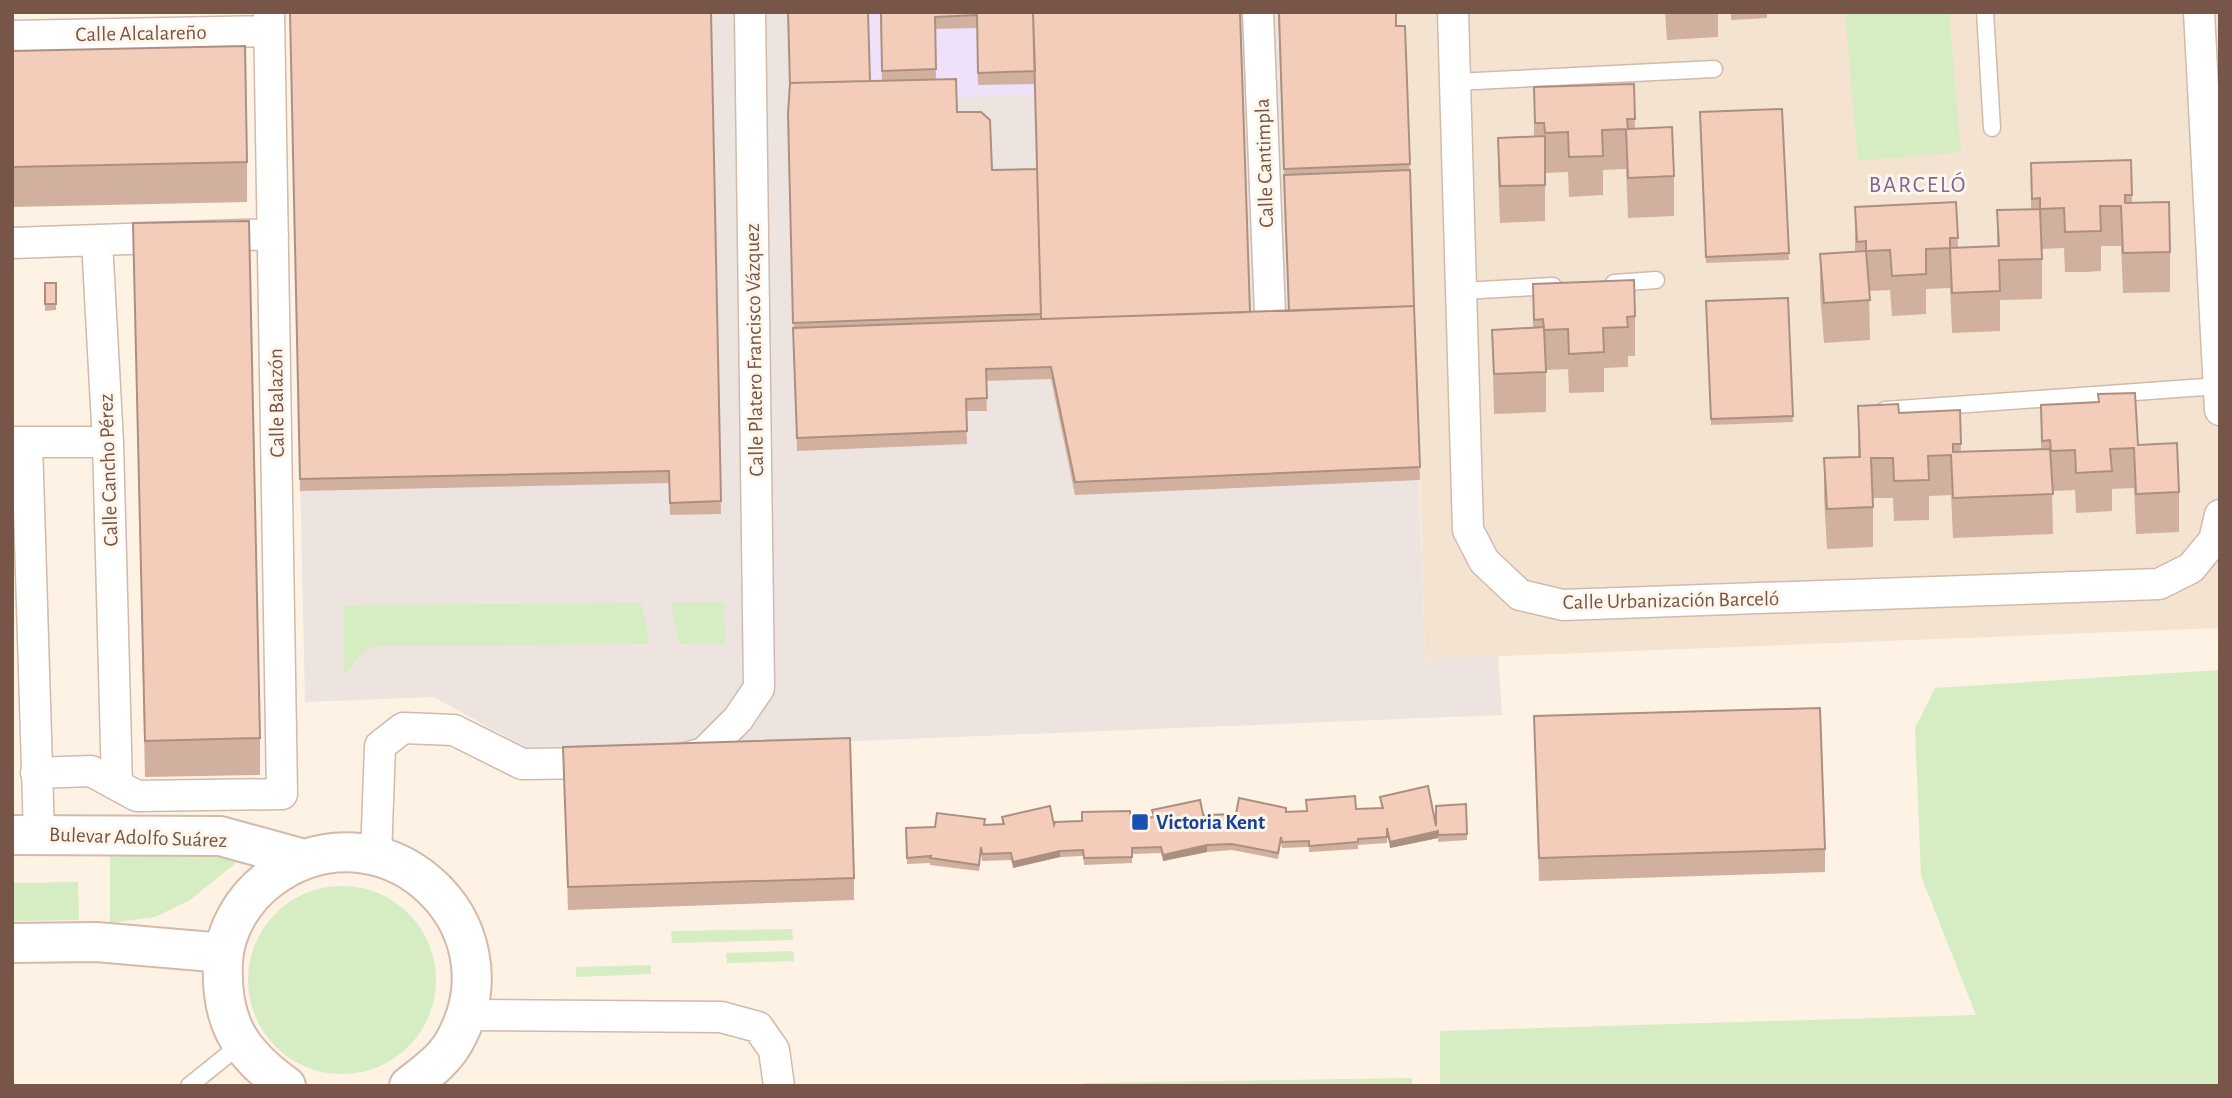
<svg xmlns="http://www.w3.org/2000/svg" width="2232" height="1098" font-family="'Alegreya Sans',sans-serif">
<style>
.residential{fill:#f5e3d2}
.industrial{fill:#ede4df}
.education{fill:#efe1fa}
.green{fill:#d6ecc2}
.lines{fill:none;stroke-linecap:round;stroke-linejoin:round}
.lane-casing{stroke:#d1baac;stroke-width:19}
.street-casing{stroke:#d1baac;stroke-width:33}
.secondary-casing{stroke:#d5baaa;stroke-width:42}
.lane{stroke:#fff;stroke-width:16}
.street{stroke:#fff;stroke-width:30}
.secondary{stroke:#fff;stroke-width:38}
.wall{fill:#d2b0a0;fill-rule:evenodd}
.shaded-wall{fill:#ab9082}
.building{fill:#f4cdba;stroke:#ab9082;stroke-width:2}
.transit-dot{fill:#1a4fb4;stroke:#fff6eb;stroke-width:2.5}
.labels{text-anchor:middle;stroke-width:6;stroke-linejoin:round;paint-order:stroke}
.street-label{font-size:21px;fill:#775548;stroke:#fff6eb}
.transit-label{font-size:21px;font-weight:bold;fill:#164399;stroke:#fff6eb;text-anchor:start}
.neighbourhood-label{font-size:23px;letter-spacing:2px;fill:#84639b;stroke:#fff6eb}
</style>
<rect width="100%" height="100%" fill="#fdf2e4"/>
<path class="residential" d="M1395,12H2220V628L1425,659L1420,480Z"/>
<path class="industrial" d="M290,12H1395L1414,319L1425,659L1498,656L1502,715L806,743L524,747L434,697L305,702Z"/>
<path class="education" d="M868,12H1033L1035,95L870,99Z"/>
<path class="green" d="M1845,12H1949L1961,152L1858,161Z
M724,602L725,643L679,644L671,603Z
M641,603L650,644L374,646L359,656L344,675V605Z
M2220,670V1086H1440V1031L1976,1015L1921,876L1915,728L1935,688Z
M233,849L238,861L190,900L155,917L110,923V850Z
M78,882L79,920L12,921V883Z
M248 980a94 94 0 1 1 188 0a94 94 0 1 1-188 0Z
M792,929L793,940L672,943L671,931Z
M793,951L794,961L727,963L726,953Z
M651,965V974L576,977V967Z
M1412,1078V1086H1083V1083Z"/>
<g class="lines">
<g class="lane-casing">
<path id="lane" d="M1985,12L1992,128
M1455,82L1714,69
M1614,283L1656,280
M1461,291L1553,286
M1885,410L2218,386
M189,1086L241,1044"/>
</g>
<g class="street-casing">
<path id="street" d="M1258,12L1270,314
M1453,12L1468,530L1484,561L1520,595L1563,605L2159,584L2191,568L2214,540L2220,515
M2199,12L2220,410
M12,36L269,31
M97,241L108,442L117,785
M12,243L273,234
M12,442H108
M27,443L39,834
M682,759L704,753L738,719L759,688L750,12
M36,773L91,771L137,796L282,794L269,12
M376,856L380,746L403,728L454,730L522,764L601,763
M467,1015L721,1017L758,1027L774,1050L779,1086"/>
</g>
<g class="secondary-casing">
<path id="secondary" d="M12,835L220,836L304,859
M12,943L96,942L224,953
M286,1086C238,1052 220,1020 223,961C225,930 243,899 268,880C380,795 522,922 454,1042C444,1060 426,1073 409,1086"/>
</g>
<use href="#lane" class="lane"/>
<use href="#street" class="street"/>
<use href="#secondary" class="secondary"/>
</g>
<path class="wall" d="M290,12H711L721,514L670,515L669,483L300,491Z
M880,12H1240L1250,312L1289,311L1278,12L1396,26H1405L1420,480L1075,495L1051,379L986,381L987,411H966L967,444L797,451L788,132L790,88L882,81ZM977,28L978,85L1035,84L1037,169L992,170L957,112L936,80L935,29Z
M1665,12H1718V37L1667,40Z
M1731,12H1767V18L1731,20Z
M12,51L247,162V202L12,207Z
M1634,84L1635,129L1674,176V216L1628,218L1626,169L1603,170V195L1569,197L1568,172L1545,173V221L1500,223L1498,175V138L1534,137V87Z
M1782,109L1789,260L1706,263L1700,112Z
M2131,160L2132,202L2170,252V292L2123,293L2121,246H2101V271L2085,272H2065L2064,248L2042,249V299L2000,300V331L1952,333L1950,288L1926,289V314L1892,316L1890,290L1869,291L1870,340L1824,343L1820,293V254L1855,252V207L1956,202L1958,248L1997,246V210L2031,209V163Z
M133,223L260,738V775L145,777Z
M45,283H56V310L45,311Z
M1533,284L1635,316V356H1628V367L1604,368V392L1569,393L1568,369L1546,370V412L1494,414L1492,330L1533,328Z
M1788,298L1793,422L1711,425L1706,301Z
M2041,405L2138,445L2179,492V532L2136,534L2134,488L2112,489V511L2076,513L2075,490L2052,491L2053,534L1953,538L1951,495L1929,496V520L1894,521L1893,498H1873V547L1827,549L1824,498V458L1858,457V406L1899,413L1960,410L1961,452L2041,449Z
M1534,716L1825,849V872L1539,881Z
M563,747L854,878V900L568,910Z
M1380,797L1436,825L1467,834V840L1438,842V838L1390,848L1387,834V843L1358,845V849L1309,852V847L1282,848L1281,843L1278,859L1232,850L1207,852L1163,861L1161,853L1132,854V863L1084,865L1083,856L1060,857L1013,868L1011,860L982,861L981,853L979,871L930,865V863L907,864L906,828L1002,824V817L1054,825L1082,821L1153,818L1152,810L1204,819L1286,812L1381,808Z"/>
<path class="shaded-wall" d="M1438,831V838L1390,848V842Z
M1207,845V852L1163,861V855Z
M1060,851V857L1013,868V862Z"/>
<path class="building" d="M290,12H711L721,501L670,503L669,471L300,479Z
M788,12H868L870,81L790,83V85Z
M881,12H1033L1035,71L978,73L977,15L935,17L936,69L882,71Z
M1033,12H1240L1250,312L1041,319Z
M1279,12H1396V26H1405L1410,164L1284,169Z
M245,46L247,162L12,167V51Z
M956,79L957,112H981L990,120L992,170L1037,169L1041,314L793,323L788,114L790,83Z
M1634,84L1635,119H1627L1628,129L1672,127L1674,176L1628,178L1626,129L1602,130L1603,156L1569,157L1568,132L1545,133L1544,123H1535L1534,87Z
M1782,109L1789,253L1706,257L1700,112Z
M1545,136V185L1500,186L1498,138Z
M2131,160L2132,195H2125V203L2169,202L2170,252L2123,253L2121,206H2100L2101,231L2065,232L2064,208L2040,209V198L2032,199L2031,163Z
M1410,170L1414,306L1289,311L1284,175Z
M1956,202L1958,238H1950V248L1999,246L1997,210L2040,209L2042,259L1999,260L2000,291L1952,293L1950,248L1926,249V274L1892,276L1890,250L1866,251V241L1857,242L1855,207Z
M249,221L260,738L145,741L133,223Z
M1866,251L1870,300L1824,303L1820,254Z
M1634,280L1635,316L1627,317L1628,327L1603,328L1604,352L1569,354L1568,329L1544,330L1543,319L1534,320L1533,284Z
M45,283H56V304H45Z
M1788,298L1793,416L1711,419L1706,301Z
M1414,306L1420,467L1075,482L1051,367L986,369L987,398L966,399L967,431L797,438L793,328Z
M1544,327L1546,372L1494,374L1492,330Z
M2135,393L2138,445L2177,443L2179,492L2136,494L2134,448L2110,449L2112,471L2076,473L2075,450L2051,451L2050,440L2042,441L2041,405L2099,402L2098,394Z
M1898,404L1899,413L1960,410L1961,444H1953V452L2050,449L2053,494L1953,498L1951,455L1928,456L1929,480L1894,481L1893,458H1871L1873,507L1827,509L1824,458L1860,457L1858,406Z
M1820,708L1825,849L1539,858L1534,716Z
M850,738L854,878L568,887L563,747Z
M1428,786L1436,826V806L1466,804L1467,834L1438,835V831L1390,842L1387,828V837L1358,839V842L1309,846V841L1282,842L1281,837L1278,853L1232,844L1207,845L1163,855L1161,847L1132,848V857L1084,858L1083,850L1060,851L1013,862L1011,853L982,854L981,847L979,865L930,858L931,856L907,858L906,828L935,827L937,813L985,819L984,825L1004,824L1002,817L1050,806L1054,825L1055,822L1082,821V812L1130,811L1131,819L1154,817L1152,810L1200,800L1204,819L1205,815L1236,814L1239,798L1286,808V812L1307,811L1306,800L1355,796L1356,809L1383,808L1380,797Z"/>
<rect class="transit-dot" x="1131" y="813" width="18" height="18" rx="3.5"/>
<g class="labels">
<g class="street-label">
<text transform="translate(141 33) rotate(-1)" y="7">Calle Alcalareño</text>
<text transform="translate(1264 163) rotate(-92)" y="7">Calle Cantimpla</text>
<text transform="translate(754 350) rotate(-91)" y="7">Calle Platero Francisco Vázquez</text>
<text transform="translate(276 403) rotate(-91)" y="7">Calle Balazón</text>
<text transform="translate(108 470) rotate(-92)" y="7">Calle Cancho Pérez</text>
<text transform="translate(1671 600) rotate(-1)" y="7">Calle Urbanización Barceló</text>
<text transform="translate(138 837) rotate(2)" y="7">Bulevar Adolfo Suárez</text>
</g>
<g class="transit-label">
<text x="1156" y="829">Victoria Kent</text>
</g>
<g class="neighbourhood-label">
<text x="1918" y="192">BARCELÓ</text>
</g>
</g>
<rect width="2232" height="1098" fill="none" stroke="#775548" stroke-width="28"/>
</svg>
